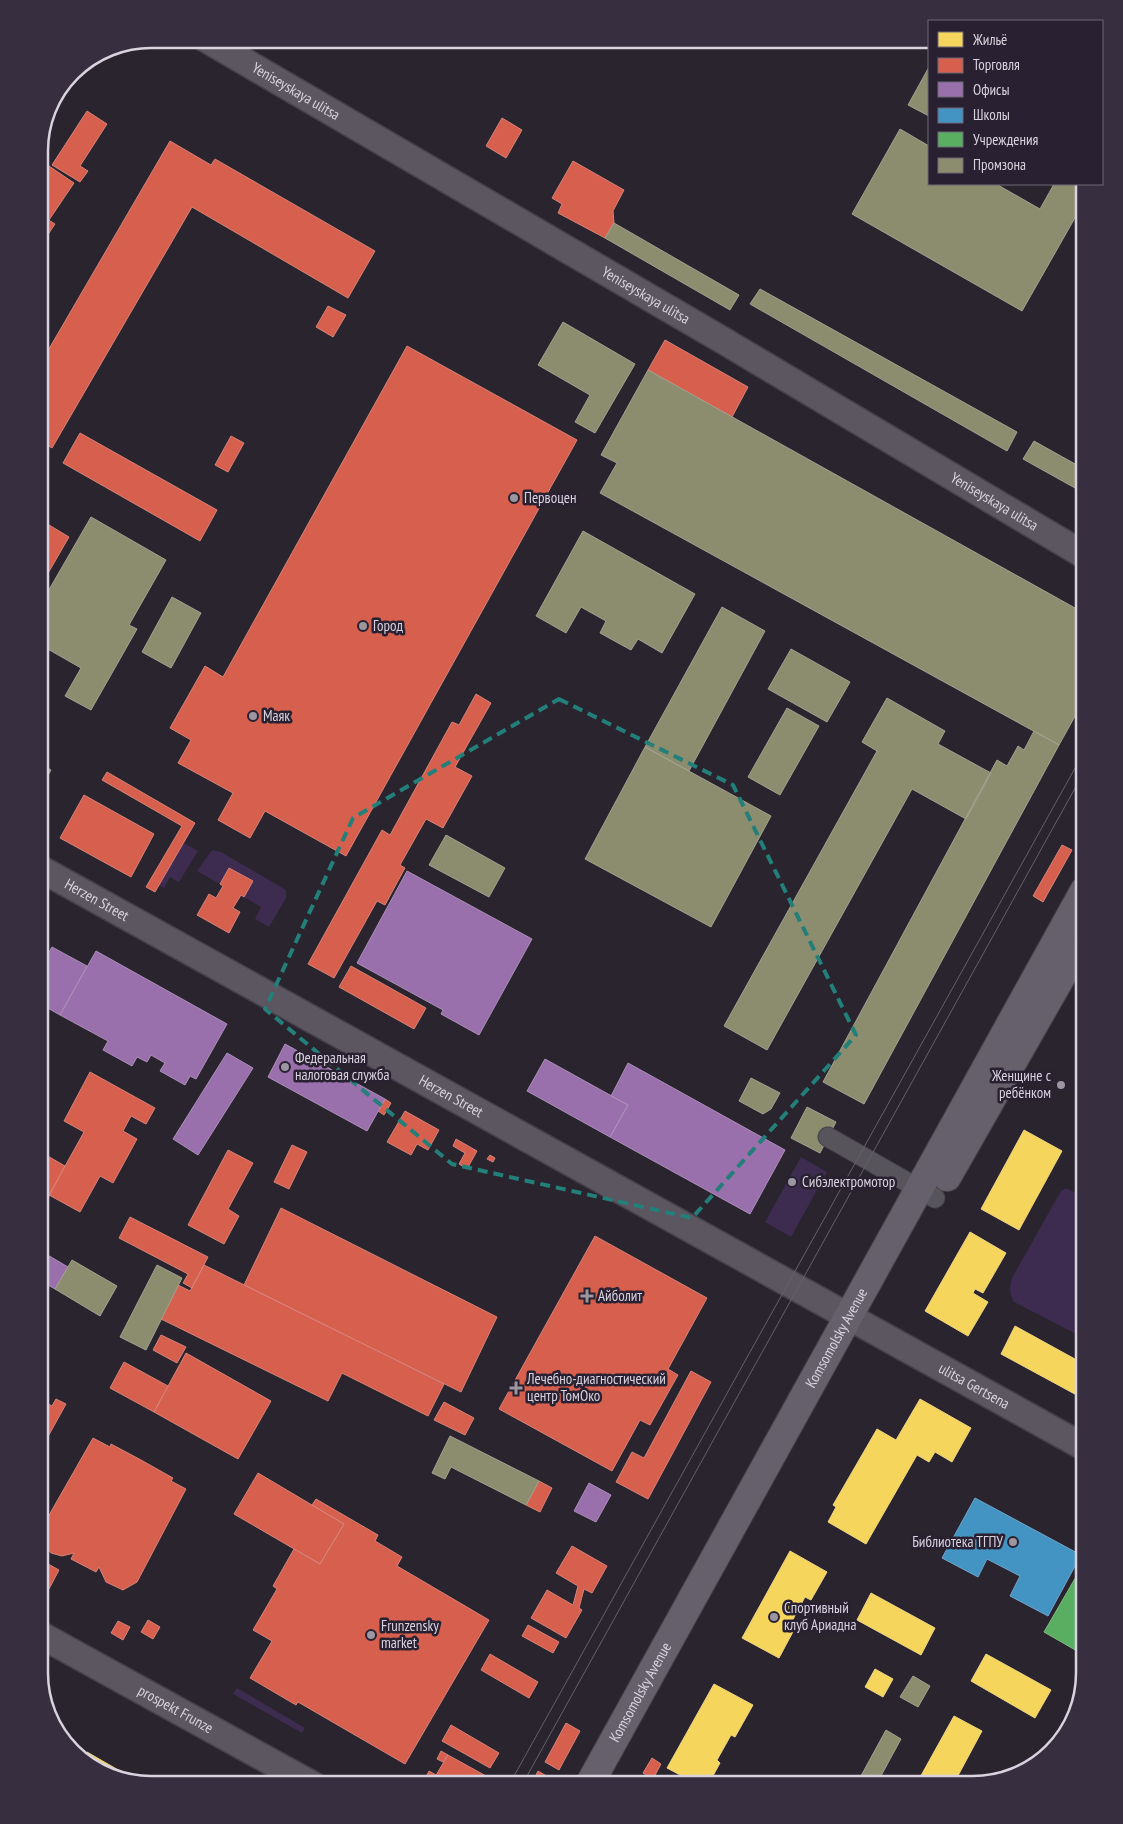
<svg xmlns="http://www.w3.org/2000/svg" width="1123" height="1824" font-family="'PT Sans Narrow',sans-serif">
<style>
.green{fill:#3e2c50}
.homes{fill:#f6d55c;stroke:#edd483}
.shops{fill:#d6604d;stroke:#d78278}
.offices{fill:#9970ab;stroke:#ac8eba}
.schools{fill:#4393c3;stroke:#70a6cb}
.public{fill:#5aae61;stroke:#80b986}
.industry{fill:#8c8c6e;stroke:#a3a190}
.lines{fill:none;stroke-linecap:round;stroke-linejoin:round}
.street-casing{stroke:#45414a;stroke-width:21}
.secondary-casing{stroke:#45414a;stroke-width:29}
.primary-casing{stroke:#45414a;stroke-width:30}
.street{stroke:#57545b;stroke-width:19}
.secondary{stroke:#5b5660;stroke-width:26}
.primary{stroke:#65606b;stroke-width:28}
.tram{stroke:#646168;stroke-width:1}
.marked{fill:none;stroke:#237f79;stroke-width:4;stroke-dasharray:10 6;stroke-linejoin:round}
.poi-dot{fill:#9b96a0;stroke:#292131;stroke-width:2}
.labels{text-anchor:middle;stroke-width:5;stroke-linejoin:round;paint-order:stroke}
.street-label{font-size:15px;fill:#d8d3de;stroke:#292131}
.poi-label{font-size:15px;fill:#d8d3de;stroke:#292131;text-anchor:start}
.rim{fill:none;stroke:#d8d3de;stroke-width:2.5}
</style>
<rect width="100%" height="100%" fill="#29242e"/>
<path class="green" d="M184,843L198,851L179,882L170,877L164,888L159,885Z
M212,850L221,852L286,890V898L269,927L255,919L261,907L244,897L253,881L229,868L220,884L197,871Z
M801,1157L827,1172L791,1237L765,1222Z
M1066,1188L1084,1197V1338L1014,1302C1009,1293 1009,1286 1013,1276L1061,1191Z
M237,1688L305,1728L302,1733L233,1694Z"/>
<path class="homes" d="M1084,1022V1041L1076,1036Z
M1024,1130L1062,1151L1019,1230L981,1209Z
M1084,1159V1174L1078,1170Z
M970,1232L1006,1253L983,1293L975,1289L973,1293L988,1302L968,1336L925,1311Z
M1015,1326L1084,1364V1399L1001,1354Z
M920,1399L971,1428L952,1462L935,1452L929,1462L917,1455L866,1544L828,1522L836,1507L833,1505L877,1429L896,1440Z
M790,1551L827,1572L811,1600L805,1597L790,1625L795,1628L779,1658L742,1638Z
M871,1593L935,1628L921,1655L857,1620Z
M986,1654L1051,1690L1035,1718L971,1681Z
M875,1669L893,1679L883,1697L865,1687Z
M714,1684L753,1705L735,1737L731,1735L717,1760L720,1763L708,1785H699L667,1768Z
M954,1716L982,1731L953,1785H926L918,1781Z
M87,1752L120,1771L117,1776L120,1777L89,1767L76,1753L84,1757Z"/>
<path class="shops" d="M87,111L107,124L80,166L88,171L80,182L52,165Z
M502,118L522,130L506,158L486,146Z
M170,141L211,165L215,159L375,251L348,298L192,207L52,448L39,440V366Z
M573,161L624,190L613,211L614,223L605,238L558,213L562,204L552,198Z
M49,166L74,183L49,220L39,214V181Z
M39,214L55,224L39,248Z
M328,306L346,315L333,337L316,327Z
M665,340L748,387L732,417L648,370Z
M407,346L577,440L346,856L265,811L250,838L218,820L233,793L178,763L191,740L170,728L205,666L223,677Z
M80,433L217,510L200,541L63,463Z
M231,436L244,443L228,472L215,465Z
M39,440L48,445L41,456L39,455Z
M39,519L69,537L47,575L39,578Z
M476,694L491,703L455,767L472,776L443,828L426,819L400,865L405,868L385,905L377,901L334,978L308,964L382,830L390,835L452,722L459,725Z
M107,772L195,823L155,892L146,887L182,826L102,780Z
M84,795L154,834L131,877L60,838Z
M1062,845L1072,850L1043,902L1033,896Z
M229,868L253,881L244,897L241,895L233,908L240,912L229,933L197,915L209,894L216,898L223,886L220,884Z
M351,966L426,1008L414,1029L339,987Z
M90,1072L155,1108L146,1124L131,1116L123,1131L137,1139L113,1183L100,1176L80,1212L49,1195L84,1132L64,1121Z
M385,1099L391,1103L384,1115L378,1111Z
M405,1111L439,1130L428,1150L417,1144L411,1155L387,1142Z
M456,1139L477,1151L467,1169L459,1164L465,1153L453,1146Z
M292,1145L307,1152L289,1189L274,1182Z
M228,1150L253,1163L228,1209L239,1216L224,1244L188,1225Z
M39,1151L65,1166L47,1200L39,1195Z
M490,1155L495,1158L493,1162L487,1159Z
M281,1208L497,1317L461,1392L244,1285Z
M130,1217L208,1257L192,1288L183,1283L188,1274L119,1238Z
M595,1236L707,1298L668,1369L678,1375L650,1425L640,1420L612,1471L499,1409Z
M204,1265L444,1384L428,1416L342,1373L328,1401L161,1319L178,1285L190,1291Z
M161,1335L186,1347L177,1363L153,1350Z
M186,1353L271,1401L238,1459L154,1412Z
M124,1362L168,1386L154,1412L110,1388Z
M691,1371L711,1382L648,1499L616,1482L632,1452L644,1458Z
M39,1399L52,1406L56,1399L66,1404L39,1453Z
M444,1402L474,1418L465,1435L434,1420Z
M93,1438L110,1447L111,1444L141,1460L173,1478L171,1481L186,1489L137,1582L123,1590L106,1582L99,1567L96,1572L71,1559L74,1553L62,1556L51,1553L40,1538V1531Z
M258,1473L344,1524L320,1564L234,1514Z
M539,1481L552,1488L540,1512L526,1505Z
M316,1499L378,1535L375,1541L402,1557L397,1566L489,1620L405,1764L298,1702L296,1705L250,1678L272,1641L253,1630L277,1589L273,1586L294,1549L320,1564L344,1524L312,1505Z
M572,1546L607,1566L592,1593L584,1589L579,1608L582,1610L566,1638L531,1618L547,1590L573,1605L578,1586L556,1573Z
M39,1559L59,1570L49,1589L39,1583Z
M148,1620L160,1627L153,1639L141,1632Z
M118,1621L130,1627L123,1640L111,1633Z
M528,1625L559,1642L553,1653L522,1636Z
M490,1654L538,1682L529,1698L481,1670Z
M566,1723L580,1731L559,1770L545,1762Z
M451,1725L499,1753L490,1768L442,1741Z
M441,1751L448,1755L443,1762L437,1759Z
M448,1755L486,1776L481,1785H438L432,1782Z
M652,1758L661,1764L653,1779L643,1773Z
M429,1771L436,1775L432,1782L438,1785L423,1783Z
M538,1771L550,1778L546,1785H531Z"/>
<path class="offices" d="M407,871L532,939L479,1035L441,1014L443,1010L357,963Z
M52,947L87,966L60,1015L39,1003V970Z
M96,951L227,1024L196,1079L190,1076L185,1085L160,1071L165,1063L151,1055L147,1062L137,1057L132,1066L103,1050L108,1041L60,1015Z
M39,956L45,959L39,970Z
M285,1044L385,1099L367,1131L268,1077Z
M227,1053L253,1068L198,1155L173,1139Z
M545,1059L628,1105L610,1137L527,1091Z
M628,1063L785,1150L750,1214L610,1137L628,1105L611,1096Z
M39,1250L68,1267L55,1289L39,1280Z
M589,1483L611,1495L596,1522L574,1511Z"/>
<path class="schools" d="M975,1498L1081,1555L1048,1616L1010,1596L1020,1576L987,1559L978,1577L942,1558Z"/>
<path class="public" d="M1084,1563V1655L1044,1632Z"/>
<path class="industry" d="M929,67V116L908,105Z
M900,129L929,146V184H996L1040,209L1054,184H1084V202L1022,311L852,214Z
M614,223L739,295L730,310L605,238Z
M760,289L1017,432L1007,451L750,304Z
M563,322L635,364L595,433L575,422L590,395L538,365Z
M648,370L1084,613V700L1059,745L600,493L617,463L601,455Z
M1034,441L1084,469V493L1023,459Z
M91,517L166,560L129,625L137,629L91,710L65,696L81,668L39,644V607Z
M583,531L695,594L662,653L638,639L631,650L600,633L606,621L581,607L566,633L536,616Z
M172,597L201,613L171,668L142,652Z
M722,607L765,631L689,771L645,747Z
M791,649L850,682L827,722L768,689Z
M887,698L945,731L938,744L991,773L966,819L912,789L767,1050L724,1026L877,751L862,742Z
M787,708L819,726L780,795L748,777Z
M1034,731L1059,745L864,1104L823,1082L997,760L1007,766L1018,746L1024,750Z
M645,747L771,816L711,927L585,859Z
M39,763L51,770L39,791Z
M446,835L505,868L489,897L429,865Z
M751,1078L780,1093L771,1109L763,1114L739,1101Z
M807,1107L836,1122L820,1153L791,1138Z
M72,1260L117,1286L100,1316L55,1289Z
M157,1265L182,1278L146,1350L120,1337Z
M450,1436L539,1481L526,1505L451,1467L445,1479L432,1473Z
M913,1676L930,1686L918,1707L900,1697Z
M886,1730L901,1739L876,1785H856Z"/>
<g class="lines">
<g class="street-casing">
<path id="street" d="M828,1137L935,1198"/>
</g>
<g class="secondary-casing">
<g id="secondary">
<path id="s1" d="M206,39L724,341L1084,555"/>
<path id="s2" d="M39,868L1084,1447"/>
<path id="s3" d="M39,1634L313,1785"/>
</g>
</g>
<g class="primary-casing">
<g id="primary">
<path d="M947,1177L1084,937"/>
<path id="s4" d="M589,1785L1084,891"/>
</g>
</g>
<use href="#street" class="street"/>
<use href="#secondary" class="secondary"/>
<use href="#primary" class="primary"/>
<path class="tram" d="M509,1785L1084,752
M522,1785L1084,772"/>
</g>
<path class="marked" d="M559,699L733,785L856,1035L692,1218L452,1164L265,1009L353,818Z"/>
<g class="poi-dot">
<circle cx="514" cy="498" r="5"/>
<circle cx="363" cy="626" r="5"/>
<circle cx="253" cy="716" r="5"/>
<circle cx="285" cy="1067" r="5"/>
<circle cx="1061" cy="1085" r="5"/>
<circle cx="792" cy="1182" r="5"/>
<path d="M584.5 1288.5h5v5h5v5h-5v5h-5v-5h-5v-5h5z"/>
<path d="M513.5 1380.5h5v5h5v5h-5v5h-5v-5h-5v-5h5z"/>
<circle cx="1013" cy="1542" r="5"/>
<circle cx="774" cy="1617" r="5"/>
<circle cx="371" cy="1635" r="5"/>
</g>
<g class="labels">
<g class="street-label">
<text dy="5" stroke="none"><textPath href="#s1" startOffset="104">Yeniseyskaya ulitsa</textPath></text>
<text dy="5" stroke="none"><textPath href="#s1" startOffset="509">Yeniseyskaya ulitsa</textPath></text>
<text dy="5" stroke="none"><textPath href="#s1" startOffset="914">Yeniseyskaya ulitsa</textPath></text>
<text dy="5" stroke="none"><textPath href="#s2" startOffset="66">Herzen Street</textPath></text>
<text dy="5" stroke="none"><textPath href="#s2" startOffset="471">Herzen Street</textPath></text>
<text dy="5" stroke="none"><textPath href="#s4" startOffset="511">Komsomolsky Avenue</textPath></text>
<text dy="5" stroke="none"><textPath href="#s2" startOffset="1069">ulitsa Gertsena</textPath></text>
<text dy="5" stroke="none"><textPath href="#s4" startOffset="106">Komsomolsky Avenue</textPath></text>
<text dy="5" stroke="none"><textPath href="#s3" startOffset="156">prospekt Frunze</textPath></text>
</g>
<g class="poi-label">
<text x="524" y="503">Первоцен</text>
<text x="373" y="631">Город</text>
<text x="263" y="721">Маяк</text>
<text x="295" y="1063">Федеральная<tspan x="295" dy="17">налоговая служба</tspan></text>
<text x="1051" y="1081" text-anchor="end">Женщине с<tspan x="1051" dy="17">ребёнком</tspan></text>
<text x="802" y="1187">Сибэлектромотор</text>
<text x="598" y="1301">Айболит</text>
<text x="527" y="1384">Лечебно-диагностический<tspan x="527" dy="17">центр ТомОко</tspan></text>
<text x="1003" y="1547" text-anchor="end">Библиотека ТГПУ</text>
<text x="784" y="1613">Спортивный<tspan x="784" dy="17">клуб Ариадна</tspan></text>
<text x="381" y="1631">Frunzensky<tspan x="381" dy="17">market</tspan></text>
</g>
</g>
<path d="M0 0H1123V1824H0ZM151 48H973A103 103 0 0 1 1076 151V1673A103 103 0 0 1 973 1776H151A103 103 0 0 1 48 1673V151A103 103 0 0 1 151 48Z" fill="#372f3f" fill-rule="evenodd"/>
<path class="rim" d="M151 48H973A103 103 0 0 1 1076 151V1673A103 103 0 0 1 973 1776H151A103 103 0 0 1 48 1673V151A103 103 0 0 1 151 48Z"/>
<rect x="928" y="20" width="175" height="165" fill="#292131" stroke="#6f6876"/>
<rect x="938" y="32" width="25" height="15" fill="#f6d55c" stroke="#6f6876"/>
<text x="973" y="45" font-size="15" fill="#d8d3de">Жильё</text>
<rect x="938" y="58" width="25" height="15" fill="#d6604d" stroke="#6f6876"/>
<text x="973" y="70" font-size="15" fill="#d8d3de">Торговля</text>
<rect x="938" y="82" width="25" height="15" fill="#9970ab" stroke="#6f6876"/>
<text x="973" y="95" font-size="15" fill="#d8d3de">Офисы</text>
<rect x="938" y="108" width="25" height="15" fill="#4393c3" stroke="#6f6876"/>
<text x="973" y="120" font-size="15" fill="#d8d3de">Школы</text>
<rect x="938" y="132" width="25" height="15" fill="#5aae61" stroke="#6f6876"/>
<text x="973" y="145" font-size="15" fill="#d8d3de">Учреждения</text>
<rect x="938" y="158" width="25" height="15" fill="#8c8c6e" stroke="#6f6876"/>
<text x="973" y="170" font-size="15" fill="#d8d3de">Промзона</text>
</svg>
